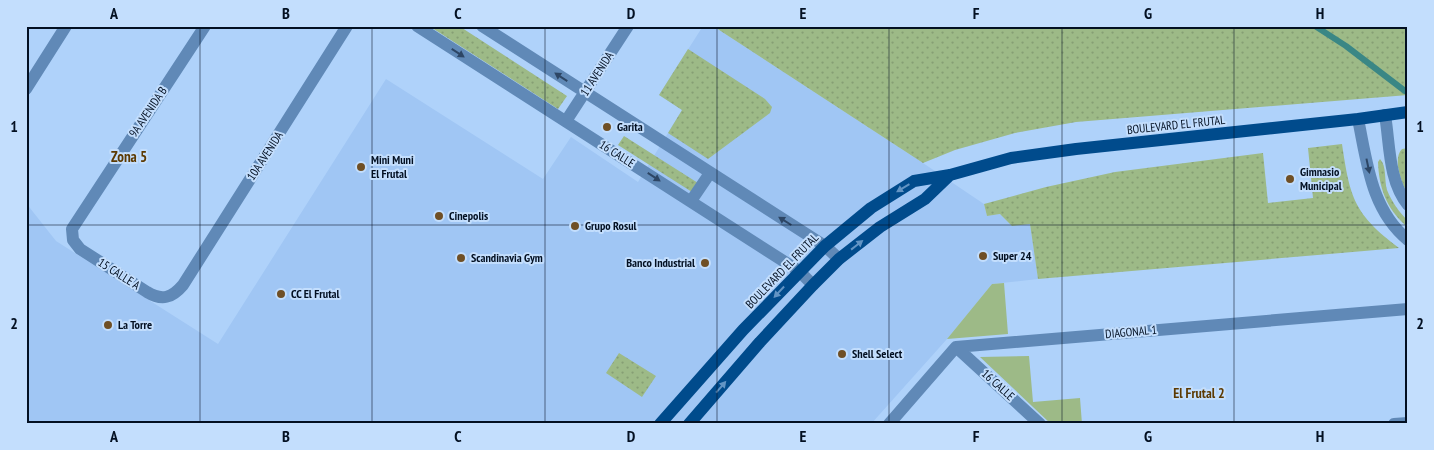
<svg xmlns="http://www.w3.org/2000/svg" width="1434" height="450" font-family="'PT Sans Narrow',sans-serif">
<style>
.built{fill:#a0c6f4}
.grass{fill:url(#grass-dots)}
.garden{fill:#9dba87}
.lines{fill:none;stroke-linecap:round;stroke-linejoin:round}
.stream{stroke:#3a8785;stroke-width:6}
.minor{stroke:#6089b7;stroke-width:12}
.major{stroke:#004b8c;stroke-width:12}
.oneway{fill:#2d4665}
.oneway2{fill:#6294c4}
.grid{fill:none;stroke:#031022;stroke-width:1;stroke-opacity:0.55}
.poi-dot{fill:#6f4f25;stroke:#c3defd;stroke-width:2}
.labels{text-anchor:middle;stroke-width:4;stroke-linejoin:round;paint-order:stroke}
.street-label{font-size:12px;fill:#031022;stroke:#c3defd}
.poi-label{font-size:12px;font-weight:bold;fill:#031022;stroke:#c3defd;text-anchor:start}
.neighbourhood-label{font-size:14px;font-weight:bold;fill:#5c3a02;stroke:#c3defd}
.quarter-label{font-size:15px;font-weight:bold;fill:#5c3a02;stroke:#c3defd}
.neatline{fill:none;stroke:#031022;stroke-width:2}
.grid-label{font-size:16px;text-anchor:middle;font-weight:bold;fill:#031022}
</style>
<defs>
<pattern id="grass-dots" width="8" height="8" patternUnits="userSpaceOnUse" patternTransform="scale(1.25)"><rect width="8" height="8" fill="#9dba87"/><path d="M2 2h.1M6 6h.1" fill="none" stroke="#869f74" stroke-width="1.8" stroke-linecap="round"/></pattern>
</defs>
<rect width="100%" height="100%" fill="#afd2fa"/>
<path class="built" d="M703,26H713L923,163L984,204L987,216L1000,214L1012,226L1030,224L1038,279L992,284L947,339L871,424H26V203L56,241L218,344L386,79L543,179L571,137L638,182L682,110L659,95Z"/>
<path class="grass" d="M429,26H459L567,96L558,109Z
M713,26H1407L1408,95L1076,122L1015,133L955,150L923,163Z
M688,49L765,99L772,107L770,113L708,159L668,133L682,110L659,95Z
M624,136L698,183L692,192L618,145Z
M1342,144C1350,198 1354,214 1399,248L1038,279L1030,224L1012,226L1000,214L987,216L984,204L1046,187L1115,172L1263,153L1268,203L1313,198L1308,148Z
M1408,148V195C1402,184 1392,159 1402,149Z
M1380,159C1387,166 1384,181 1387,190C1392,202 1399,212 1408,221V225H1405C1386,207 1379,188 1378,162Z
M619,353L656,376L642,397L606,373Z"/>
<path class="garden" d="M1004,283L1008,334L947,339L992,284Z
M1029,356L1033,402L1080,398L1082,424H1051L980,357Z"/>
<g class="lines">
<path class="stream" d="M1315,26L1346,46L1405,91"/>
<path class="minor" d="M205,26L72,229L73,240L80,249L147,292C162,301 172,298 183,285L347,26
M417,26L799,271L813,285
M482,26L825,246L839,259
M26,89L66,26
M1385,115C1390,144 1388,180 1408,205
M1358,119C1367,162 1371,210 1408,240
M566,121L628,26
M691,201L710,173
M956,347L1040,424
M889,424L956,347L1408,309
M1394,424L1408,423"/>
<path class="major" d="M660,424L743,330L825,246L871,208L914,181L950,175L1011,158L1076,149L1358,119L1408,112
M689,424L760,342L813,285L839,259L880,227L925,199L950,175"/>
</g>
<defs><path id="oneway-solid" d="M-6-.8H1V-3.2L6.5 0L1 3.2V.8H-6Z" transform="scale(1.25)"/></defs>
<g class="oneway">
<use href="#oneway-solid" transform="translate(458 53) rotate(33)"/>
<use href="#oneway-solid" transform="translate(561 77) rotate(-147)"/>
<use href="#oneway-solid" transform="translate(1368 166) rotate(78)"/>
<use href="#oneway-solid" transform="translate(654 177) rotate(33)"/>
<use href="#oneway-solid" transform="translate(785 221) rotate(-148)"/>
</g>
<g class="oneway2">
<use href="#oneway-solid" transform="translate(903 188) rotate(149)"/>
<use href="#oneway-solid" transform="translate(857 245) rotate(-38)"/>
<use href="#oneway-solid" transform="translate(779 292) rotate(133)"/>
<use href="#oneway-solid" transform="translate(721 387) rotate(-49)"/>
</g>
<path class="grid" d="M200,26V424M372,26V424M545,26V424M717,26V424M889,26V424M1062,26V424M1234,26V424M26,225H1408"/>
<g class="poi-dot">
<circle cx="607" cy="127" r="5"/>
<circle cx="361" cy="167" r="5"/>
<circle cx="1290" cy="179" r="5"/>
<circle cx="439" cy="216" r="5"/>
<circle cx="575" cy="226" r="5"/>
<circle cx="983" cy="256" r="5"/>
<circle cx="461" cy="258" r="5"/>
<circle cx="705" cy="263" r="5"/>
<circle cx="281" cy="294" r="5"/>
<circle cx="108" cy="325" r="5"/>
<circle cx="842" cy="354" r="5"/>
</g>
<g class="labels">
<g class="street-label">
<text transform="translate(597 74) rotate(-57)" y="4">11 AVENIDA</text>
<text transform="translate(148 112) rotate(-56)" y="4">9A AVENIDA B</text>
<text transform="translate(1176 125) rotate(-6)" y="4">BOULEVARD EL FRUTAL</text>
<text transform="translate(617 154) rotate(33)" y="4">16 CALLE</text>
<text transform="translate(265 156) rotate(-57)" y="4">10A AVENIDA</text>
<text transform="translate(782 271) rotate(-46)" y="4">BOULEVARD EL FRUTAL</text>
<text transform="translate(119 274) rotate(33)" y="4">15 CALLE A</text>
<text transform="translate(1131 332) rotate(-5)" y="4">DIAGONAL 1</text>
<text transform="translate(998 385) rotate(42)" y="4">16 CALLE</text>
</g>
<g class="poi-label">
<text x="617" y="131">Garita</text>
<text x="371" y="164">Mini Muni<tspan x="371" dy="14">El Frutal</tspan></text>
<text x="1300" y="176">Gimnasio<tspan x="1300" dy="14">Municipal</tspan></text>
<text x="449" y="220">Cinepolis</text>
<text x="585" y="230">Grupo Rosul</text>
<text x="993" y="260">Super 24</text>
<text x="471" y="262">Scandinavia Gym</text>
<text x="695" y="267" text-anchor="end">Banco Industrial</text>
<text x="291" y="298">CC El Frutal</text>
<text x="118" y="329">La Torre</text>
<text x="852" y="358">Shell Select</text>
</g>
<g class="neighbourhood-label">
<text x="1199" y="398">El Frutal 2</text>
</g>
<g class="quarter-label">
<text x="129" y="162">Zona 5</text>
</g>
</g>
<rect width="1434" height="450" fill="none" stroke="#c3defd" stroke-width="55"/>
<rect x="28" y="28" width="1378" height="394" class="neatline"/>
<g class="grid-label">
<text x="114" y="19">A</text>
<text x="286" y="19">B</text>
<text x="458" y="19">C</text>
<text x="631" y="19">D</text>
<text x="803" y="19">E</text>
<text x="976" y="19">F</text>
<text x="1148" y="19">G</text>
<text x="1320" y="19">H</text>
<text x="14" y="132">1</text>
<text x="1420" y="132">1</text>
<text x="14" y="329">2</text>
<text x="1420" y="329">2</text>
<text x="114" y="442">A</text>
<text x="286" y="442">B</text>
<text x="458" y="442">C</text>
<text x="631" y="442">D</text>
<text x="803" y="442">E</text>
<text x="976" y="442">F</text>
<text x="1148" y="442">G</text>
<text x="1320" y="442">H</text>
</g>
</svg>
